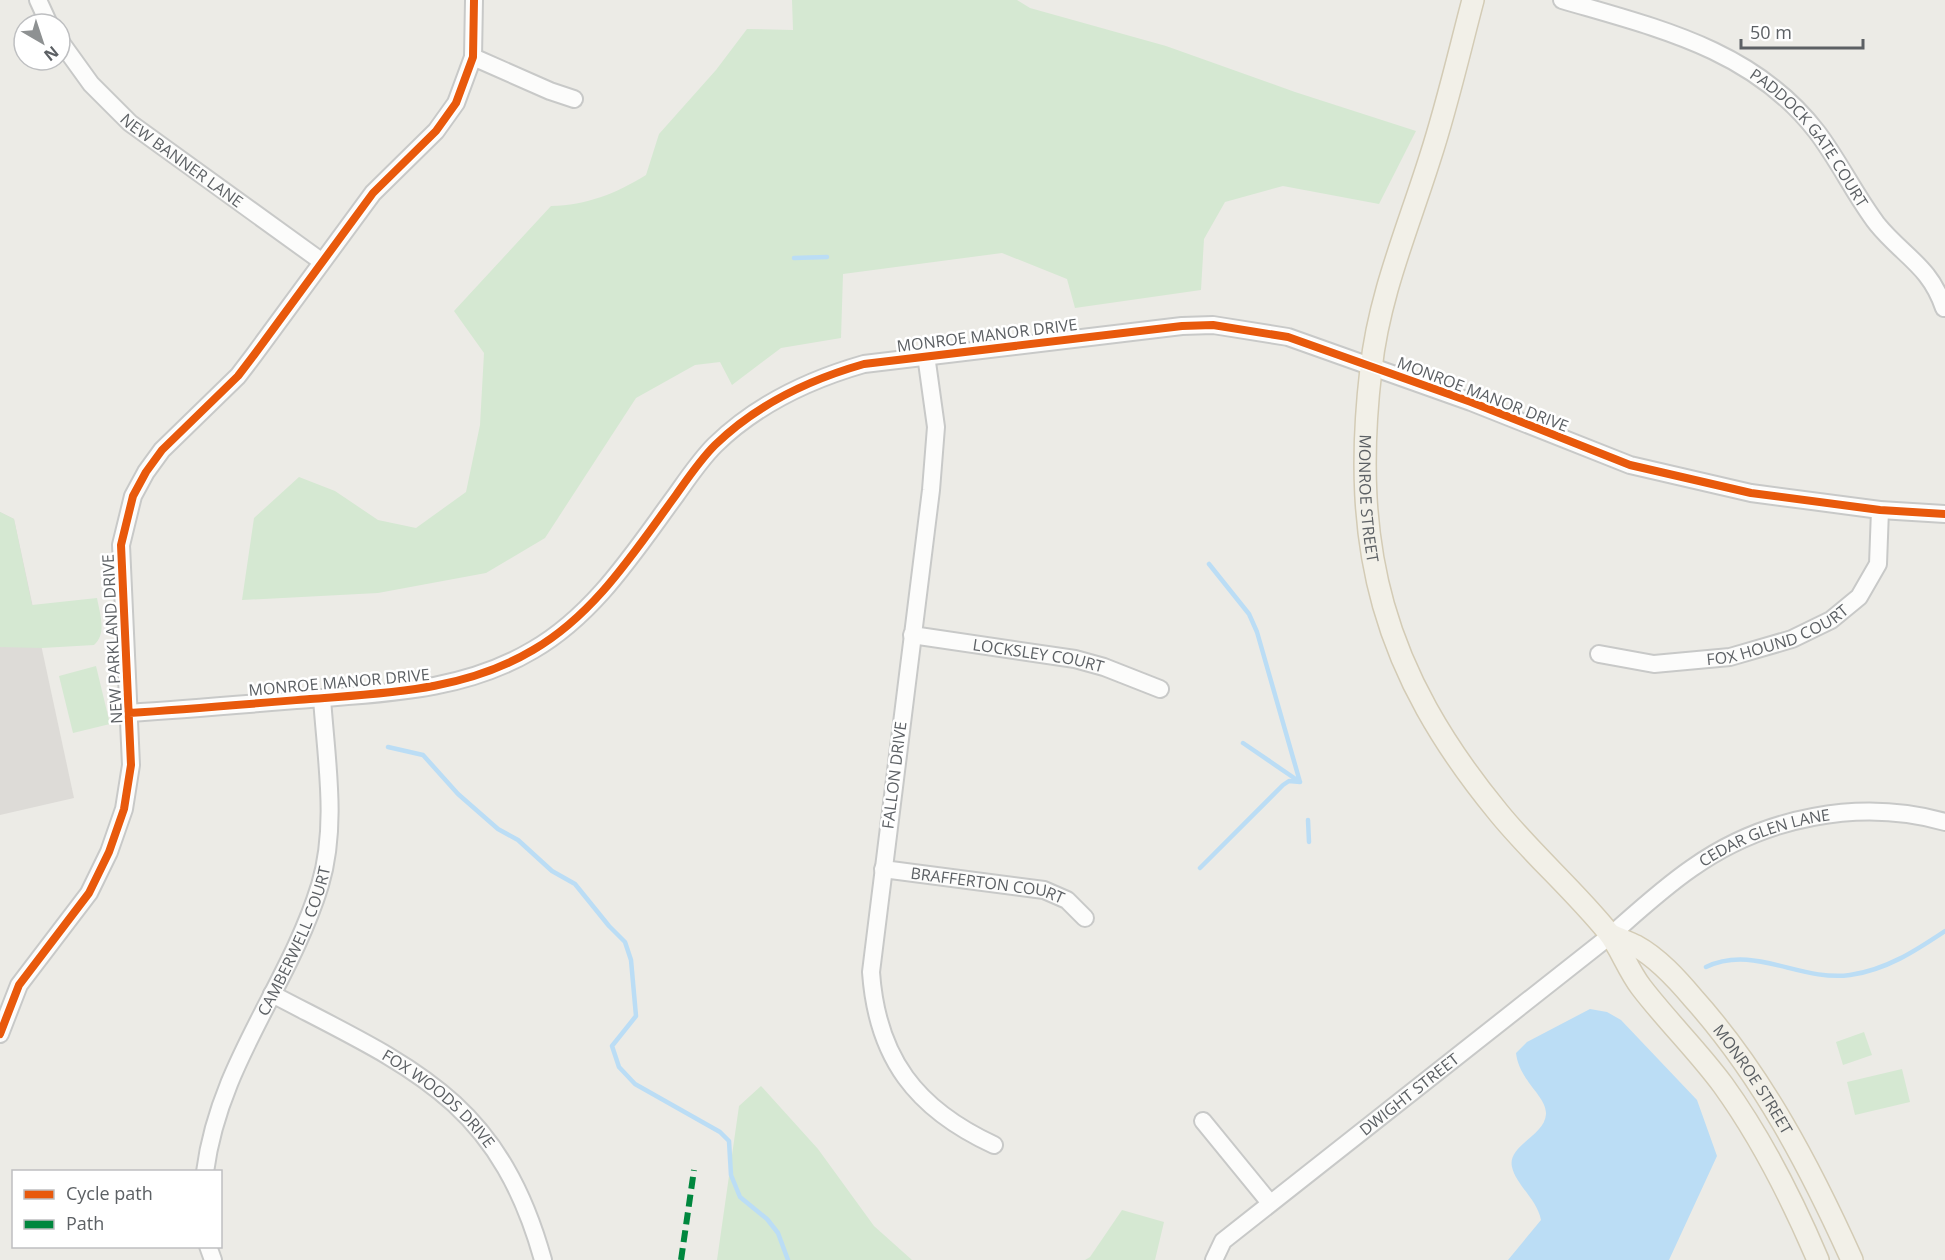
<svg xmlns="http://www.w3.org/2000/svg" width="1945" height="1260" font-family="'Open Sans',sans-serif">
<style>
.industrial{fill:#dddbd7}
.green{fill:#d5e8d2}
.water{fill:#bbddf5}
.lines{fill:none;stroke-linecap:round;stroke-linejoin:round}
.stream{stroke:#bbddf5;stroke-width:4.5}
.minor-casing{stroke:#c8c9c8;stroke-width:20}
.major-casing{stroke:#d3cbb5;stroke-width:24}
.minor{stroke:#fcfcfb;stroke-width:16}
.major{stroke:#f2f0e8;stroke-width:21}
.quiet{stroke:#00873e;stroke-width:6;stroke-dasharray:12 6;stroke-linecap:butt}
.cycleway-casing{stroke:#fff;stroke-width:11}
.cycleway{stroke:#e8590c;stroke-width:8}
.labels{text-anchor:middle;stroke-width:5;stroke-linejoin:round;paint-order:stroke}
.street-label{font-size:16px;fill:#5c6064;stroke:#fff}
</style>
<rect width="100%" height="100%" fill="#ecebe6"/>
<path class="industrial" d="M0,512L14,519L74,798L0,815Z"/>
<path class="green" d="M792,0H1017L1030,8L1166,46L1295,92L1416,131L1379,204L1283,186L1225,202L1204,239L1201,290L1075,308L1067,279L1002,253L843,274L841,338L781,348L732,385L720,362L695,365L636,398L545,538L486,573L378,593L242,600L254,518L299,477L335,491L378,520L416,528L466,492L480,425L484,353L454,311L551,206C587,205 615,194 646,175L659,134L716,70L747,29L793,30Z
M0,512L14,519L32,605L97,598C100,614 107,634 94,645L42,648L0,647Z
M96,666L110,724L73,733L59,676Z
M1864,1032L1872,1055L1843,1065L1836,1042Z
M1902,1069L1910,1102L1855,1115L1847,1082Z
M761,1086L818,1149L874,1226L912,1260H717L739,1106Z
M1122,1210L1164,1222L1155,1260H1085L1090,1257Z"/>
<path class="water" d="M1590,1009L1607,1012L1621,1020L1697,1100L1717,1156L1669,1260H1508L1541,1220C1537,1199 1516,1185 1512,1167C1507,1145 1545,1136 1546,1114C1547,1096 1519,1081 1516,1053L1527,1042Z"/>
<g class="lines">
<path class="stream" d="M794,258L827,257
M1209,564L1249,614L1257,632L1300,782
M1243,743L1300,782
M388,747L423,755L458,794L498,829L518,840L552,871L575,884L609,926L625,942L631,960L636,1016L612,1046L619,1067L635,1084L720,1132L729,1141L731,1175L740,1197L767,1219L778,1233L788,1260
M1308,820L1309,842
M1200,868L1283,785L1289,781L1300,782
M1706,967C1754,944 1800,982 1850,975C1886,970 1915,951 1945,931"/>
<g class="minor-casing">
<g id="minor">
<path d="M38,0L49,24"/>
<path id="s1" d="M1562,0C1657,28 1753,49 1817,132C1839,161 1855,195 1877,224C1903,256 1930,266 1944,308"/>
<path id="s2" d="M60,41L91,84L130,123L321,261"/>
<path d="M473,57L550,91L574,99"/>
<path d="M926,355L936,427L931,490L871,972C877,1058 916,1109 994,1145"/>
<path id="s3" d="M912,635L1075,659L1104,667L1160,689"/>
<path id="s4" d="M1599,654L1654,664L1730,657L1792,639L1831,620L1859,597L1878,564L1880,510"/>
<path d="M129,713C189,709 249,704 310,699C387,693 464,691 533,650C595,614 634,552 676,495C688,478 700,460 715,445C757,404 808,380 864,364L1182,326L1213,325L1288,337L1471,402L1630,465L1751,493L1880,510L1945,514"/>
<path id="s5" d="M883,869L1044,890L1067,900L1085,918"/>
<path id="s6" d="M272,994C409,1066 498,1098 543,1260"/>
<path d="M0,1034L19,985L89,893L109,852L124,809L131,765L121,545L133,496L146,472L162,450L238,376L254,355L373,193L436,131L456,103L473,57L474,0"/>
<path d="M1203,1121L1270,1203"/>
<path id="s7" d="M205,1172C219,1063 289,986 320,885C338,825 326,759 322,698"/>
<path d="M208,1246L213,1260"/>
<path id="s8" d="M1214,1260L1223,1241L1611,935C1637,912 1663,888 1692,868C1764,817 1860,798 1945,822"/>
</g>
</g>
<g class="major-casing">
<g id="major">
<path id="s9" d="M1473,0C1459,53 1447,106 1430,158C1408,228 1379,295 1371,369C1350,548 1383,672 1498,812C1532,854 1574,890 1608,932C1620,947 1628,970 1641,987C1667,1021 1698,1051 1723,1085C1762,1139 1792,1199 1818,1260"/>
<path id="s10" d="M1611,935C1619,939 1628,942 1636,946C1658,958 1677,979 1693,998C1762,1075 1810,1167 1852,1260"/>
</g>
</g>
<use href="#minor" class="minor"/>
<use href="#major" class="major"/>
<path class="quiet" d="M681,1260L694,1170"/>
<g class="cycleway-casing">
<path id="cycleway" d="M129,713C189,709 249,704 310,699C387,693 464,691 533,650C595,614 634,552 676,495C688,478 700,460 715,445C757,404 808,380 864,364L1182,326L1213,325L1288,337L1471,402L1630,465L1751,493L1880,510L1945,514
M0,1034L19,985L89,893L109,852L124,809L131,765L121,545L133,496L146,472L162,450L238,376L254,355L373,193L436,131L456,103L473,57L474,0"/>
</g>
<use href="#cycleway" class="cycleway"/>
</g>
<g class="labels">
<g class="street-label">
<text dy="6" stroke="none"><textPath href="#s1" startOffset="292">PADDOCK GATE COURT</textPath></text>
<text dy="6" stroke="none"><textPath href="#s2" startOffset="172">NEW BANNER LANE</textPath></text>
<text transform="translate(987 335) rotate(-7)" y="6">MONROE MANOR DRIVE</text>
<text transform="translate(1483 394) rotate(21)" y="6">MONROE MANOR DRIVE</text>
<text dy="6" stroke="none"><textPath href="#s9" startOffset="513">MONROE STREET</textPath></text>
<text dy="6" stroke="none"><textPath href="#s4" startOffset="184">FOX HOUND COURT</textPath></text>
<text transform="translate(112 639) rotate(-93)" y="6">NEW PARKLAND DRIVE</text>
<text dy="6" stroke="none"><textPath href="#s3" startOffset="128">LOCKSLEY COURT</textPath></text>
<text transform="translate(339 682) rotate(-5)" y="6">MONROE MANOR DRIVE</text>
<text transform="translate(894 775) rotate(-83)" y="6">FALLON DRIVE</text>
<text dy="6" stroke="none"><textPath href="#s8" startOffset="700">CEDAR GLEN LANE</textPath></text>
<text dy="6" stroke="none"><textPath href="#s5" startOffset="106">BRAFFERTON COURT</textPath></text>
<text dy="6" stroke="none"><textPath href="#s7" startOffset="249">CAMBERWELL COURT</textPath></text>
<text dy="6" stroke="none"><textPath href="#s10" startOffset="206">MONROE STREET</textPath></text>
<text dy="6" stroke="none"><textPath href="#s8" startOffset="258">DWIGHT STREET</textPath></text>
<text dy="6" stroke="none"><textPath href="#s6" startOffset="198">FOX WOODS DRIVE</textPath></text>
</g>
</g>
<rect x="12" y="1170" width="210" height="78" fill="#ffffff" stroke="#bebfc1" stroke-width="1.5"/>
<rect x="24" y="1190" width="30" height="9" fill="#e8590c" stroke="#bebfc1" stroke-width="1.5"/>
<text x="66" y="1200" font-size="18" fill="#5c6064">Cycle path</text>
<rect x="24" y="1220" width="30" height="9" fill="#00873e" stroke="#bebfc1" stroke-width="1.5"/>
<text x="66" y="1230" font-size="18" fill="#5c6064">Path</text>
<g transform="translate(42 42) rotate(141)"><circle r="28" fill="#ffffff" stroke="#bebfc1" stroke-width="1.5"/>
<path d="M0-4.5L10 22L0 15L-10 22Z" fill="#8e9192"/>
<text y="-9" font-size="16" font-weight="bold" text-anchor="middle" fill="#5c6064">N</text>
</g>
<path d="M1741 39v9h122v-9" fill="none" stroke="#5c6064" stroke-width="3"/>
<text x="1750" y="39" font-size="18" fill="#5c6064" stroke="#ffffff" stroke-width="4.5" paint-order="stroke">50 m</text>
</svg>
